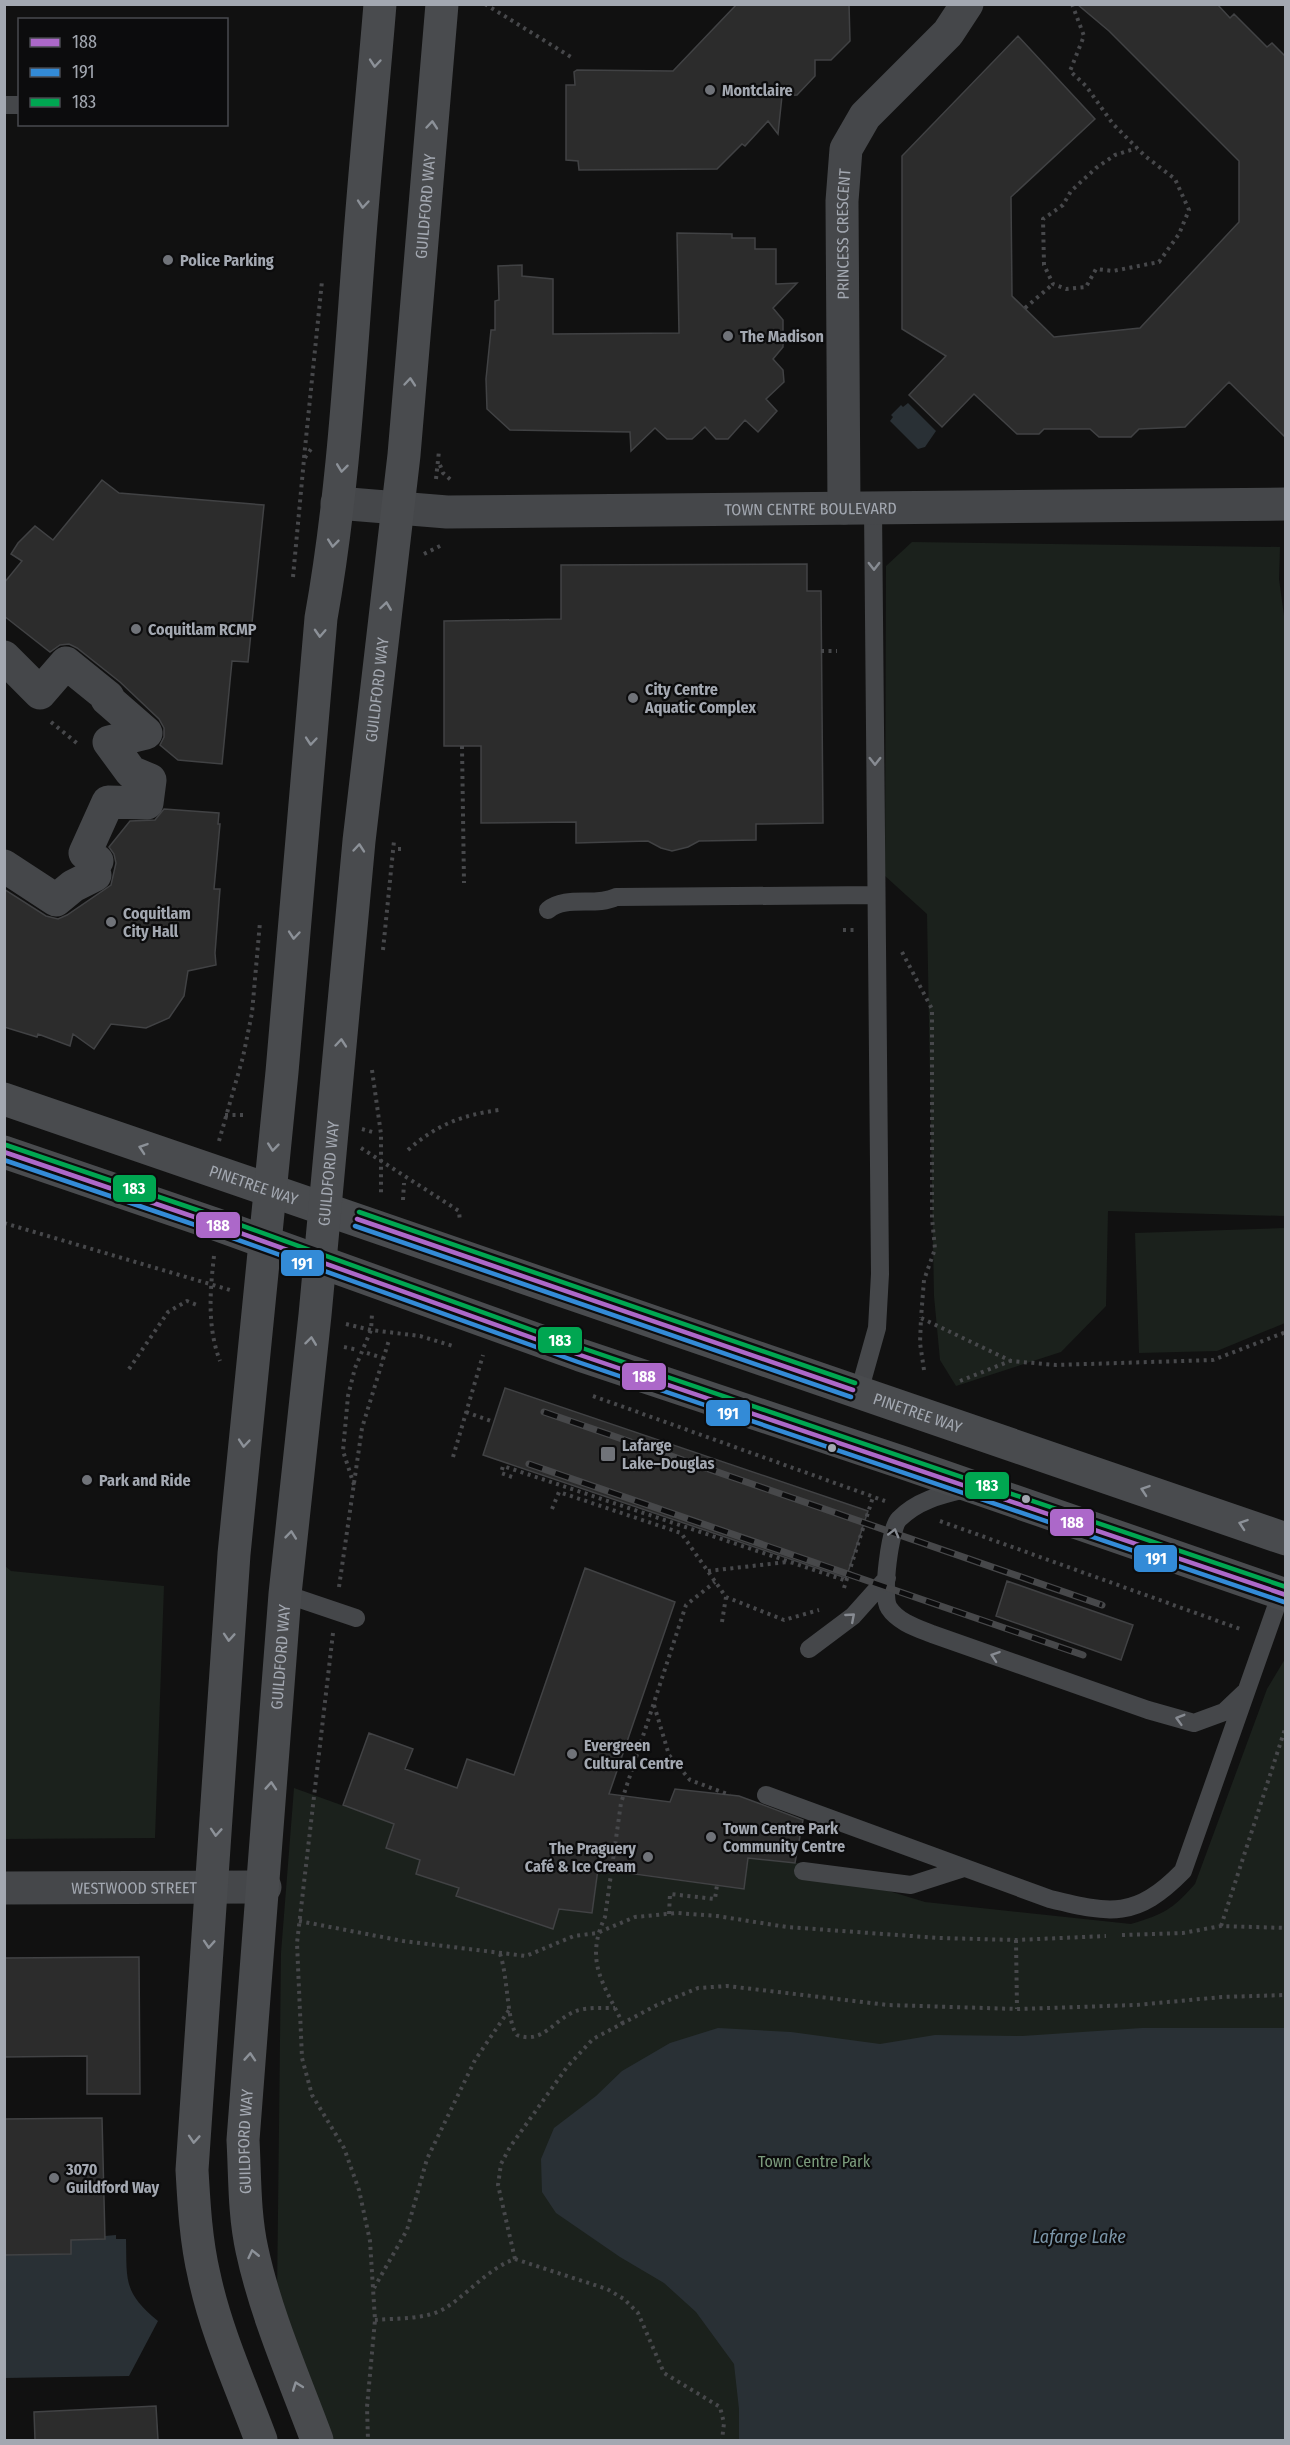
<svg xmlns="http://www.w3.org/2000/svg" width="1290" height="2445" font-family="'Fira Sans Condensed',sans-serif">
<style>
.green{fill:#1b211c}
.water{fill:#293035}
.building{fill:#2c2c2c;stroke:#414244;stroke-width:1.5}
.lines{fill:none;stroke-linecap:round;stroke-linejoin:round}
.path{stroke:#47484b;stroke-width:4;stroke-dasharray:3 4.5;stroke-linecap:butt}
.lane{stroke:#45474a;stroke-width:18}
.street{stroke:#45474a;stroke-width:33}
.secondary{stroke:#494b4e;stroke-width:33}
.rail-casing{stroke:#47484a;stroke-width:7}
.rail{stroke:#0c0c0d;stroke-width:4.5;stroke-dasharray:14;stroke-linecap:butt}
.bus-1-casing{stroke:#0c0c0d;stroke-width:9}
.bus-2-casing{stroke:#0c0c0d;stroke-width:9}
.bus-3-casing{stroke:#0c0c0d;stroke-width:9}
.bus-1{stroke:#ac68c9;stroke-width:4.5}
.bus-2{stroke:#338bd7;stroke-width:4.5}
.bus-3{stroke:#00a651;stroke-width:4.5}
.oneway{stroke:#8c9198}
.oneway2{stroke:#878b92}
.poi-dot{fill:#707379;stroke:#0c0c0d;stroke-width:2}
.bus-dot{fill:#a3a8b1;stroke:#0c0c0d;stroke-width:2}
.labels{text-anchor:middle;stroke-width:4.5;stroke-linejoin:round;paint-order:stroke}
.poi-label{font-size:16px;font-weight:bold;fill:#a3a8b1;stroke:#0c0c0d;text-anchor:start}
.street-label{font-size:16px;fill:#a3a8b1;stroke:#0c0c0d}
.park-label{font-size:16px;fill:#7b9b7c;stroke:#0c0c0d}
.water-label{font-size:18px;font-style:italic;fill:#7c97aa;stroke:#0c0c0d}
.line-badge{stroke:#0c0c0d;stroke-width:2}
.badge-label{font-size:16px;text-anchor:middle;font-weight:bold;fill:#fff}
</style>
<rect width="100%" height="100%" fill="#111"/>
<path class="green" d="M912,542L1280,547L1279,579L1285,623V1216L1108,1211L1106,1306L1061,1352L956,1386L940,1360L934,1296L927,914L885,876L886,566Z
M1285,1228V1323L1217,1351L1139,1353L1135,1233Z
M5,1566L11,1571L164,1586L155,1838L5,1839Z
M1285,1659V2440H332L277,2299L281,1953L294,1788L394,1824L386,1848L420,1860L416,1874L459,1888L456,1896L552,1929L559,1909L592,1913L598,1870L744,1889L748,1858L797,1863L925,1902L1131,1924C1164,1914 1172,1910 1195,1884L1267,1689Z"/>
<path class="water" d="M908,403L936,431L925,447L918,449L890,421L893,417L891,415L901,405L903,407Z
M718,2028L791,2032L880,2044L935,2035L1022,2036L1142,2028H1285V2440H739V2409L734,2364L696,2312L664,2283L620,2257L556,2213L542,2192L541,2159L554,2128L596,2096L622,2071L670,2043Z
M116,2235V2239H126C127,2281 123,2292 158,2321L129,2376L5,2378L4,2255L71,2254V2239Z"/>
<path class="building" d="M737,4H849L850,41L831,60H815V76L797,95L782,96L778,134L768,121L745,146L742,144L717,169L579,170L578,161L566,160V85H575L574,72L577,70L673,71Z
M1077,4H1217L1230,18L1234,14L1267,47L1272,43L1286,57V438L1229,382L1185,427L1139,429L1131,437H1099L1090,429H1044L1039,434H1017L974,394L942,427L909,395L946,356L902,329V156L1018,36L1095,119L1011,197L1012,296L1054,337L1140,328L1239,222V161L1109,31Z
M677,233L732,234V238H755V249H776V284L797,283L773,308L783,320V347L773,359L783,370L784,382L766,399L777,411L758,432L745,420L728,439H716L705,427L692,439H667L655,428L631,451L630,432L510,430L487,409L486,379L491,330H495V301L499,300L498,266L522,265V276L553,279V334L679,333Z
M102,480L119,493L264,505L248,662L232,661L222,764L178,760L160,745L164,737V728L159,719L120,682L77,648L69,644L60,645L50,652L4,616V583L22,561L11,554L18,543L35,526L53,540Z
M807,564V591H821L823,823L756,824V840L699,841L688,847L672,851L661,848L648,841L576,843V822L481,823V746H444V621L561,619V565Z
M164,809L219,813L218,824H220L214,889H220L215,953L216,965L188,971L184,996L169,1018L146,1028L111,1024L94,1049L73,1034L70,1046L38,1034L37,1037L4,1027V889L46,916L58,919L67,915L111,885L116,863L114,854L109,847L130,821L155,820Z
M505,1388L868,1511L846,1578L483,1455Z
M585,1568L675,1602L609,1794L670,1802L675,1789L739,1796L758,1803L803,1820L795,1863L748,1858L744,1889L598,1869L592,1913L559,1909L553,1929L456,1896L459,1888L416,1874L420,1860L386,1848L394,1824L343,1805L369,1733L413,1749L405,1769L457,1788L467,1759L514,1775Z
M1007,1581L1133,1625L1121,1660L996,1616Z
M139,1957L140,2094H87V2056L4,2057V1958Z
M102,2118L105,2239L71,2240V2254L4,2255V2119Z
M156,2406L158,2440H35L34,2412Z"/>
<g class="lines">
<path class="path" d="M485,4L571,57
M1072,4L1084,36L1070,71L1086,86L1113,124L1145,156L1175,179L1189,210L1179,234L1159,262L1113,271L1096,269L1086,287L1066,289L1053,284L1044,265L1043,219L1063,205L1071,191L1096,168L1115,155L1137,148
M1025,308L1053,284
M304,458L322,281
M440,465L443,473L451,480
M436,479L439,451
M424,554L444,544
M293,577L304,459L311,449
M821,651H837
M51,722L78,744
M462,746L464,883
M398,849H404
M843,930H854
M383,950L394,841
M902,952L932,1009V1218L935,1249L924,1280L921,1318
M372,1070L381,1134V1196
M225,1115H247
M362,1129L376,1133
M219,1141L243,1057L252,1013L260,922
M361,1148L459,1211L460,1222
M408,1150C436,1125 462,1115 499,1110
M403,1200L404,1183
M4,1223L230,1290
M214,1256C210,1291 207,1327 220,1361
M346,1324L371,1330L420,1336L453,1346
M344,1347L358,1350
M367,1353L383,1358
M129,1369L168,1312L187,1301L197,1305
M924,1370L920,1343L921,1318L1011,1361L1056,1365L1213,1360L1286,1332
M960,1381L1010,1361
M593,1396L885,1501
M466,1412L494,1422
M453,1457L483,1355
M512,1477L501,1473L503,1466L847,1581
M354,1485L343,1451L348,1396L355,1368L371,1330L372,1314
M552,1509L559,1492L681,1533L726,1597L784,1620L819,1610
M940,1521L1243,1630
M708,1571L787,1562
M339,1587L362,1428L389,1340
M844,1588L873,1497
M722,1622L726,1597
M333,1633L297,1943L302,2058L312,2095L344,2148L359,2190L370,2241L375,2320L367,2407L368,2440
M654,1705L669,1755L690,1780L730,1795
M669,1914L670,1894L715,1899L717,1885
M299,1921L403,1941L526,1956L574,1936L597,1933L635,1917L677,1913L717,1916L787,1927L939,1938L1016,1940L1106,1936
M1221,1926L1286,1726
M1122,1935L1183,1933L1221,1926L1286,1928
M1016,1940L1017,2009
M500,1954C508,1976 507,2024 517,2035C543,2045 554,2019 576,2011C587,2007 603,2008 615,2008
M623,2024C604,1984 584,1962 605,1917L621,1803L686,1605L715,1582
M515,2259L498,2185L501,2164L510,2147L567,2067L593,2039L657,2005L698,1988L727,1986L888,2005L1017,2009L1136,2005L1222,1997L1286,1995
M374,2288L407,2230L427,2159L475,2060L509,2010
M375,2320C397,2318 428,2320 447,2307C471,2291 489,2268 515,2259L607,2289L624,2299L638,2313L664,2373L720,2407L724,2423L722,2440"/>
<path class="lane" d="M4,105H20
M548,910C566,895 596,907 616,897L876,895
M859,1392L877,1328L880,1274L873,508
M966,1489C941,1495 918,1500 899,1519C890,1528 881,1597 889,1608C898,1622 917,1628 932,1634L1148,1710L1194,1723L1224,1712L1244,1693
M285,1594L356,1618
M809,1649L853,1616L887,1578
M766,1795L1050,1899C1111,1914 1136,1919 1183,1871L1281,1593
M803,1871L911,1885L964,1868"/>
<g class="street">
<path id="s1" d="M337,503L447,512L1286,504"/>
<path id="s2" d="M844,508L842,201L846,149L865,116L948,33L967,4"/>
<path d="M4,657L40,693L66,663L108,697L107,699L146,733L109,742L131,772L150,780L147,803L108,802L85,853L97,861L92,867L95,875L73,886L56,900L4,866"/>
<path id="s3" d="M4,1888L265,1887"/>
</g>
<g class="secondary">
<path id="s4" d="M4,1099L1286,1539"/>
<path d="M4,1152L215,1224L580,1355L904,1463L1286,1595"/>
<path d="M261,2440C241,2386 216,2332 204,2275C196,2241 194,2205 192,2170L234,1554L282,1072L321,618C342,501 349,382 358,262C364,176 373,90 380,4"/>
<path id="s5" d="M317,2440C294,2378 266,2315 252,2250C244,2214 245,2176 243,2140L285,1594L315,1315L359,841L404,455L442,4"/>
</g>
<g class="rail-casing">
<path id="rail" d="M544,1412L1102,1605
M529,1464L1083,1655"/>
</g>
<use href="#rail" class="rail"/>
<g class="bus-1-casing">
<path id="bus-1" d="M4,1152L215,1224L580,1355L1286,1595
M357,1219L853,1390"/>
</g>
<g class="bus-2-casing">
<path id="bus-2" d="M4,1160L213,1231L578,1362L1284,1602
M355,1226L851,1397"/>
</g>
<g class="bus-3-casing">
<path id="bus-3" d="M6,1145L218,1217L582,1348L1286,1587
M359,1212L855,1383"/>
</g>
<use href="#bus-1" class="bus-1"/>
<use href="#bus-2" class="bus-2"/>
<use href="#bus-3" class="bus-3"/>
</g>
<defs><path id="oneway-chevron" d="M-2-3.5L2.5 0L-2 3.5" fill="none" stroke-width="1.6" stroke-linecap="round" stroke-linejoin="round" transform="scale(1.5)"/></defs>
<g class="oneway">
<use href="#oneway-chevron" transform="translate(375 63) rotate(95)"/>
<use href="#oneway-chevron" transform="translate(432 125) rotate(-85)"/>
<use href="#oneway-chevron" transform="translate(363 204) rotate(95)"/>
<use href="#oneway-chevron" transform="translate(410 382) rotate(-85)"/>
<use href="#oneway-chevron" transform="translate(342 468) rotate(97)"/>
<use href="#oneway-chevron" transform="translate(333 543) rotate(96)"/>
<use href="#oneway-chevron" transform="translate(386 606) rotate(-82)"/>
<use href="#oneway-chevron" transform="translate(320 633) rotate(93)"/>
<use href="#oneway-chevron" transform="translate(311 741) rotate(95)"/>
<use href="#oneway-chevron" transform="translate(359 848) rotate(-85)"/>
<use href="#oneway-chevron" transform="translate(294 935) rotate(95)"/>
<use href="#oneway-chevron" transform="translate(341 1043) rotate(-85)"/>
<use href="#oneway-chevron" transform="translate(273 1147) rotate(96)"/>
<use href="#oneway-chevron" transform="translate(143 1148) rotate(-161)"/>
<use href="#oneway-chevron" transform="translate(311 1341) rotate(-83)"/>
<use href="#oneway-chevron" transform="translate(244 1443) rotate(95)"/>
<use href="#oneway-chevron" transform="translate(1145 1490) rotate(-161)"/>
<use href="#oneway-chevron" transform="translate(1243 1524) rotate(-161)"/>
<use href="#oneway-chevron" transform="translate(291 1535) rotate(-84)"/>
<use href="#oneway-chevron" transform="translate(229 1637) rotate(94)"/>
<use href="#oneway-chevron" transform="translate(271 1786) rotate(-86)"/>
<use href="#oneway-chevron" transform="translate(216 1832) rotate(94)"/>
<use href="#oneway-chevron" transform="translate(209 1944) rotate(94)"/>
<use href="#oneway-chevron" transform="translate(250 2057) rotate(-86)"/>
<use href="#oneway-chevron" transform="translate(194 2139) rotate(94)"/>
<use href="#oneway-chevron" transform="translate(253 2254) rotate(-103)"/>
<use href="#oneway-chevron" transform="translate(297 2386) rotate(-110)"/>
</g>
<g class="oneway2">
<use href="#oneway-chevron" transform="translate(874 566) rotate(90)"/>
<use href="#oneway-chevron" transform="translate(875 761) rotate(90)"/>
<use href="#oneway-chevron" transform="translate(894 1533) rotate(-75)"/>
<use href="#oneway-chevron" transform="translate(851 1617) rotate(-41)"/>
<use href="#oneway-chevron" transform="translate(995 1656) rotate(-161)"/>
<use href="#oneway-chevron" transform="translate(1180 1719) rotate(-164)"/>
</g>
<g class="poi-dot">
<circle cx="710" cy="90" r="6"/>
<circle cx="168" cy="260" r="6"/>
<circle cx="728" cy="336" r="6"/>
<circle cx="136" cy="629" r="6"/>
<circle cx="633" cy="698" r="6"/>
<circle cx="111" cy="922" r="6"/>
<rect x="600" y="1446" width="16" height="16" rx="3"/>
<circle cx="87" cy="1480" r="6"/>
<circle cx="572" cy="1754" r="6"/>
<circle cx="711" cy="1837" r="6"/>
<circle cx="648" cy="1857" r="6"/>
<circle cx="54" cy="2178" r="6"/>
</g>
<g class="bus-dot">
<circle cx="832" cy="1448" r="5"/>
<circle cx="1026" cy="1499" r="5"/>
</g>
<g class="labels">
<g class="poi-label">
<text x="722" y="96">Montclaire</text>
<text x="180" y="266">Police Parking</text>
<text x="740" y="342">The Madison</text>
<text x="148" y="635">Coquitlam RCMP</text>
<text x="645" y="695">City Centre<tspan x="645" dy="18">Aquatic Complex</tspan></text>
<text x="123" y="919">Coquitlam<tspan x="123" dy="18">City Hall</tspan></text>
<text x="622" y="1451">Lafarge<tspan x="622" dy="18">Lake–Douglas</tspan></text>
<text x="99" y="1486">Park and Ride</text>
<text x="584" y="1751">Evergreen<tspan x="584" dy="18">Cultural Centre</tspan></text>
<text x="723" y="1834">Town Centre Park<tspan x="723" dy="18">Community Centre</tspan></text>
<text x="636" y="1854" text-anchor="end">The Praguery<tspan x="636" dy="18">Café &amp; Ice Cream</tspan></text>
<text x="66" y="2175">3070<tspan x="66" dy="18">Guildford Way</tspan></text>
</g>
<g class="street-label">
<text dy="6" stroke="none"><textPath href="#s5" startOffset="2254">GUILDFORD WAY</textPath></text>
<text dy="6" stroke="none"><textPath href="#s2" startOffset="274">PRINCESS CRESCENT</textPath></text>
<text dy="6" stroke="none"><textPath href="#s1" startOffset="474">TOWN CENTRE BOULEVARD</textPath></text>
<text dy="6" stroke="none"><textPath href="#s5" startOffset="1768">GUILDFORD WAY</textPath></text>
<text dy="6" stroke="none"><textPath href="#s5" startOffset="1282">GUILDFORD WAY</textPath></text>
<text dy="6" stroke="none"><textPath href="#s4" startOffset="264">PINETREE WAY</textPath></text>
<text dy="6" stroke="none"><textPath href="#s4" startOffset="966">PINETREE WAY</textPath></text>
<text dy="6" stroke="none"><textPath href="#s5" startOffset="796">GUILDFORD WAY</textPath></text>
<text dy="6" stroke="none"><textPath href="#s3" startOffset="130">WESTWOOD STREET</textPath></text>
<text dy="6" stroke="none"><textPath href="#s5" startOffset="310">GUILDFORD WAY</textPath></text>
</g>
<g class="park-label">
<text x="814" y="2167">Town Centre Park</text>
</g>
<g class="water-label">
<text x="1079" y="2243">Lafarge Lake</text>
</g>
</g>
<g class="line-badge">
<rect x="112" y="1174" width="45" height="29" rx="6" fill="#00a651"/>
<rect x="195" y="1211" width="46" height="28" rx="6" fill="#ac68c9"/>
<rect x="280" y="1249" width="45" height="28" rx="6" fill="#338bd7"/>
<rect x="537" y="1326" width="46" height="28" rx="6" fill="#00a651"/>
<rect x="621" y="1362" width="46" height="29" rx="6" fill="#ac68c9"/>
<rect x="705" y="1399" width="46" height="28" rx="6" fill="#338bd7"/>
<rect x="964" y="1471" width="46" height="29" rx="6" fill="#00a651"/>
<rect x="1049" y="1508" width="46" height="29" rx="6" fill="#ac68c9"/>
<rect x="1133" y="1544" width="45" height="29" rx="6" fill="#338bd7"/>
</g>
<g class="badge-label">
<text x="134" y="1194">183</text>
<text x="218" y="1231">188</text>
<text x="302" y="1269">191</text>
<text x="560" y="1346">183</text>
<text x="644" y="1382">188</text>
<text x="728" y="1419">191</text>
<text x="987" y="1491">183</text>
<text x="1072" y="1528">188</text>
<text x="1156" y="1564">191</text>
</g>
<rect width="1290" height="2445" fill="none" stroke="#a3a8b1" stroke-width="12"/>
<rect x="18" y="18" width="210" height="108" fill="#0c0c0d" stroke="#484a4f" stroke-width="1.5"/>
<rect x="30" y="38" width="30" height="9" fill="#ac68c9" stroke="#484a4f" stroke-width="1.5"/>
<text x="72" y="48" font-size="18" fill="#a3a8b1">188</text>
<rect x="30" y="68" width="30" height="9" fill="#338bd7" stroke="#484a4f" stroke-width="1.5"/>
<text x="72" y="78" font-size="18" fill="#a3a8b1">191</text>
<rect x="30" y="98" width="30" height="9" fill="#00a651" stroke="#484a4f" stroke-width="1.5"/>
<text x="72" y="108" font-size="18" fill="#a3a8b1">183</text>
</svg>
